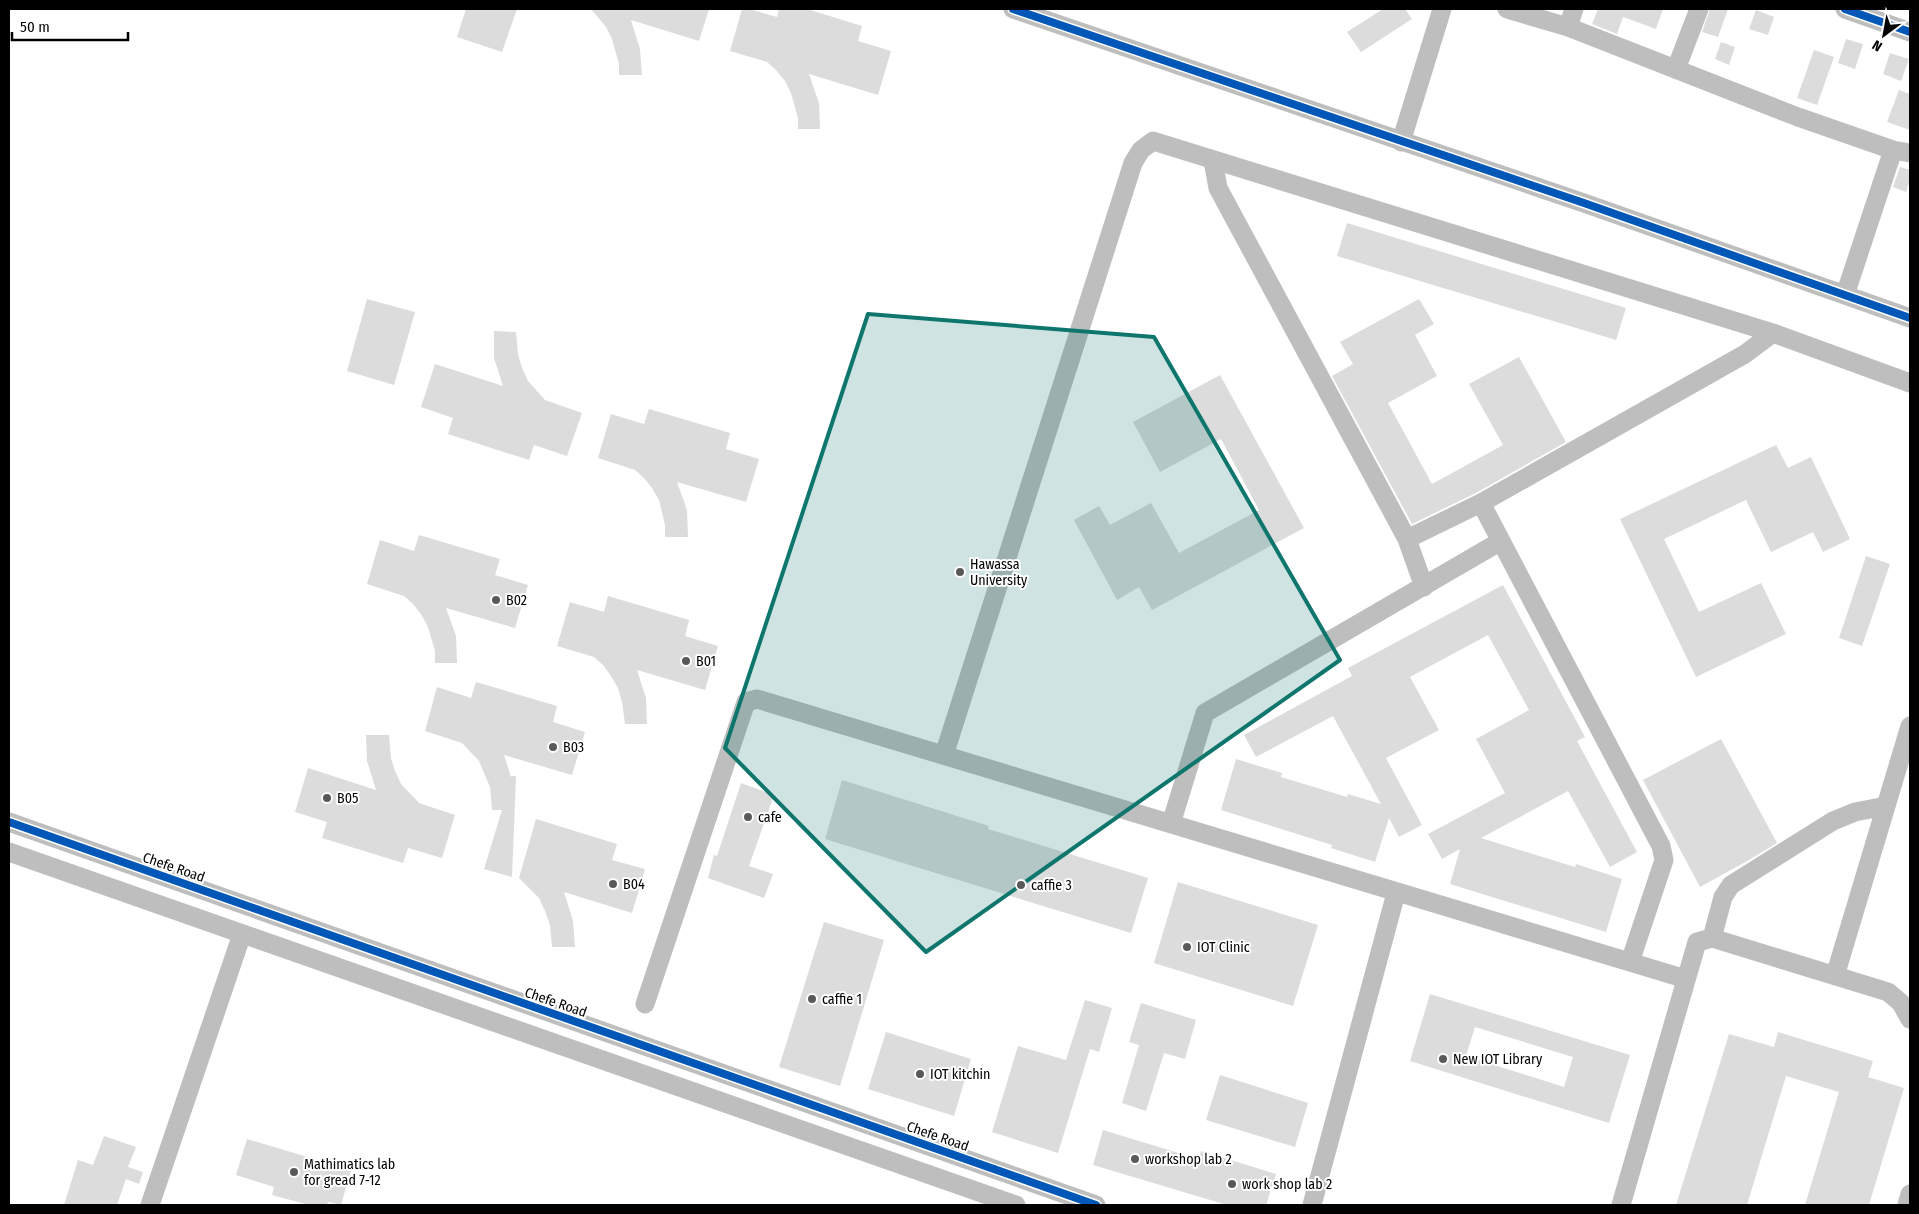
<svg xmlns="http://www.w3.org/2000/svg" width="1919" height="1214" font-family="'Fira Sans Condensed',sans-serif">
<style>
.building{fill:#dcdcdc;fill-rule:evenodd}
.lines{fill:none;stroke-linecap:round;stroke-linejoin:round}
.minor{stroke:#bebebe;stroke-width:19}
.cycleway-casing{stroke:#fff;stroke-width:11}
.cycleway{stroke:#0057b8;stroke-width:8}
.marked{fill:#0f766e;fill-opacity:0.2;stroke:#0f766e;stroke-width:4;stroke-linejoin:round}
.poi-dot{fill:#595959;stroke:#fff;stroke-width:2}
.labels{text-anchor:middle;stroke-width:4;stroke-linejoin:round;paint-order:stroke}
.poi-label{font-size:14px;fill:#000;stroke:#fff;text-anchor:start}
.street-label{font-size:14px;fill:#000;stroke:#fff}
</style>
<rect width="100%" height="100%" fill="#fff"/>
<path class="building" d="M466,9H517L502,52L457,37Z
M591,9H709L699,41L631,20L640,49L642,75H619V64L612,39L606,27Z
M742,9H749L777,17L779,9H807L862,26L858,41L891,51L878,95L809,74L819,103L820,129H798V118L791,93L785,81L776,70L767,62L730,51Z
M1383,9H1405L1412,19L1361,52L1347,32Z
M1598,9H1663L1656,29L1623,17L1617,34L1592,24Z
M1710,9H1728L1718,37L1702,32Z
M1756,10L1774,17L1768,35L1749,29Z
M1846,39L1863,44L1855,69L1838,63Z
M1721,42L1735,47L1729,65L1715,59Z
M1814,50L1834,57L1817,105L1797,98Z
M1890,53L1909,59L1901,81L1883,74Z
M1899,90L1910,94V130L1887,122Z
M1900,167L1910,170V180L1906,192L1893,187Z
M1347,223L1626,308L1616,340L1337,256Z
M367,299L415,312L394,385L347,371Z
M1419,299L1434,324L1415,335L1437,376L1388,403L1432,484L1503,445L1469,384L1519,357L1566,442L1476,493L1412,524L1332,376L1353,364L1340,342Z
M494,331L516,332L518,354L522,368L528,381L545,400L582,413L567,456L534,445L529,460L448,434L453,418L421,407L435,364L503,386L494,358Z
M1220,375L1304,528L1152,610L1139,587L1117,600L1074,520L1099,506L1110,525L1151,503L1179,553L1259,510L1221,439L1160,472L1133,422Z
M649,409L730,433L726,449L759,459L746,502L677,482L687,510L688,537H665V525L659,500L652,488L644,478L635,470L598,458L611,414L644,424Z
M1776,445L1788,468L1811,457L1850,539L1823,552L1813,532L1771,552L1746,500L1664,539L1699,612L1761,583L1786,634L1696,677L1620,519Z
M419,535L500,559L495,575L528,585L515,628L446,608L456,636L457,663H435V651L428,627L421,614L413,604L404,596L367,584L380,540L414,551Z
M1866,556L1890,564L1862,646L1839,638Z
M1503,585L1585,737L1577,741L1637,852L1610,867L1568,791L1481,838L1575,867L1576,864L1622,879L1606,932L1450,884L1460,849L1442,859L1428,834L1505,793L1476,739L1529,710L1488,635L1410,677L1439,730L1386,758L1422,825L1399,837L1389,818L1375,862L1331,848L1332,845L1221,810L1236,759L1282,773L1281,777L1347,797L1348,794L1381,804L1333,716L1256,757L1244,735L1352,676L1348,668Z
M608,596L689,620L685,636L718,646L705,690L637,670L646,698L647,724H625L622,702L618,688L611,676L603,665L594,657L557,646L570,602L604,612Z
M476,682L557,706L553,722L585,732L572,775L504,755L511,777L512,776H516L512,877L484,869L502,810H492L490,787L479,761L462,743L425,731L437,687L471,698Z
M366,735H389L391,758L395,771L401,784L419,803L455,815L442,858L408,848L403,863L322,838L327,822L295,812L308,768L376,790L367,761Z
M1721,739L1777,843L1749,860L1700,887L1643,780Z
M842,780L989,826L988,829L1148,878L1131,933L825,839Z
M741,783L774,795L749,866L773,874L764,898L708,878L714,855L717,856Z
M536,819L617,844L612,860L645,869L632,913L564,892L573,921L575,947H552L550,925L545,911L539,898L519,878Z
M1178,882L1318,925L1293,1006L1154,963Z
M824,922L884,940L840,1086L779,1067Z
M1430,994L1630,1055L1609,1123L1410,1061ZM1475,1027L1573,1057L1564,1087L1466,1056Z
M1085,1000L1112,1008L1099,1052L1090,1049L1058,1153L992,1132L1018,1046L1066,1060Z
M1141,1003L1196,1020L1185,1059L1164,1053L1146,1111L1122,1103L1139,1045L1129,1042Z
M886,1032L971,1059L954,1116L868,1089Z
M1778,1032L1873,1061L1868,1077L1904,1088L1869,1205H1805L1839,1092L1786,1076L1747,1205H1676L1729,1034L1774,1047Z
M1220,1075L1308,1103L1295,1147L1206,1120Z
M1103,1130L1198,1159L1201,1151L1276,1174L1266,1205H1227L1093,1165Z
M104,1136L136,1147L128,1167L143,1172L139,1184L126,1179L117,1205H64L78,1160L93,1165Z
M247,1139L351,1170L341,1205L328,1202L327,1205H309L272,1195L274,1187L236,1175Z"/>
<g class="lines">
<path class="minor" d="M1013,9L1584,203L1910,318
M1507,9L1568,27L1798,117L1893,150L1910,153
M1845,9L1910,32
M1568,27L1574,9
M1676,69L1699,9
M1401,142L1442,9
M1213,161L1218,188L1407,539L1424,587
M1845,295L1893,150
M1481,503L1661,846L1664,860L1630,962
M1407,539L1481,503L1745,354L1773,333
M944,755L1133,163L1141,150L1153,141L1773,333L1910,383
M9,822L1096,1205
M1171,824L1205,713L1501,541
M9,852L1016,1205
M1712,938L1723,897L1731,885L1833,821L1855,812L1886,806
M1835,976L1910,726
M645,1004L746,702L757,699L1686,979
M150,1205L242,934
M1312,1205L1396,893
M1621,1205L1697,942L1712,938L1888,992L1901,1003L1910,1019
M1907,1205L1910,1194"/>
<g class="cycleway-casing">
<path id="cycleway" d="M1013,9L1584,203L1910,318
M1845,9L1910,32
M9,822L1096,1205"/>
</g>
<use href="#cycleway" class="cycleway"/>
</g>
<path class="marked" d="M868,314L1154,337L1340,660L926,952L725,748Z"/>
<g class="poi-dot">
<circle cx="960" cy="572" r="5"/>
<circle cx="496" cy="600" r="5"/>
<circle cx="686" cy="661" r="5"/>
<circle cx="553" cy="747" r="5"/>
<circle cx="327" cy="798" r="5"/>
<circle cx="748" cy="817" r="5"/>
<circle cx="613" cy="884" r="5"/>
<circle cx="1021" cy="885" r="5"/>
<circle cx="1187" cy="947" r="5"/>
<circle cx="812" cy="999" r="5"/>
<circle cx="1443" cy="1059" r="5"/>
<circle cx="920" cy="1074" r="5"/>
<circle cx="1135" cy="1159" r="5"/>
<circle cx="294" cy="1172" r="5"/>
<circle cx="1232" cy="1184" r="5"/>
</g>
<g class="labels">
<g class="poi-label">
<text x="970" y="569">Hawassa<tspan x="970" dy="16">University</tspan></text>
<text x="506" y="605">B02</text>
<text x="696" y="666">B01</text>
<text x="563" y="752">B03</text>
<text x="337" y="803">B05</text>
<text x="758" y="822">cafe</text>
<text x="623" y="889">B04</text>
<text x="1031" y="890">caffie 3</text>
<text x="1197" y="952">IOT Clinic</text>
<text x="822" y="1004">caffie 1</text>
<text x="1453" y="1064">New IOT Library</text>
<text x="930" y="1079">IOT kitchin</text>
<text x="1145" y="1164">workshop lab 2</text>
<text x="304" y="1169">Mathimatics lab<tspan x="304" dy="16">for gread 7-12</tspan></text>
<text x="1242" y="1189">work shop lab 2</text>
</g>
<g class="street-label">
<text transform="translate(174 867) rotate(19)" y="5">Chefe Road</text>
<text transform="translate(556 1002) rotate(19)" y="5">Chefe Road</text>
<text transform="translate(938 1136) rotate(19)" y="5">Chefe Road</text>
</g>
</g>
<rect width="1919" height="1214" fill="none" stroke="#000000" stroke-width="20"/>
<g transform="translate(1884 35) rotate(212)" stroke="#ffffff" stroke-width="4" paint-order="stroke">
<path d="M0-4L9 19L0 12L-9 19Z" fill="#000000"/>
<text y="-8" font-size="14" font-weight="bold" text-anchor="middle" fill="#000000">N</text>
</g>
<path d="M12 32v8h116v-8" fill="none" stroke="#000000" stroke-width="2.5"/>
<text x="20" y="32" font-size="15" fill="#000000" stroke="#ffffff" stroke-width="4" paint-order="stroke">50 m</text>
</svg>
